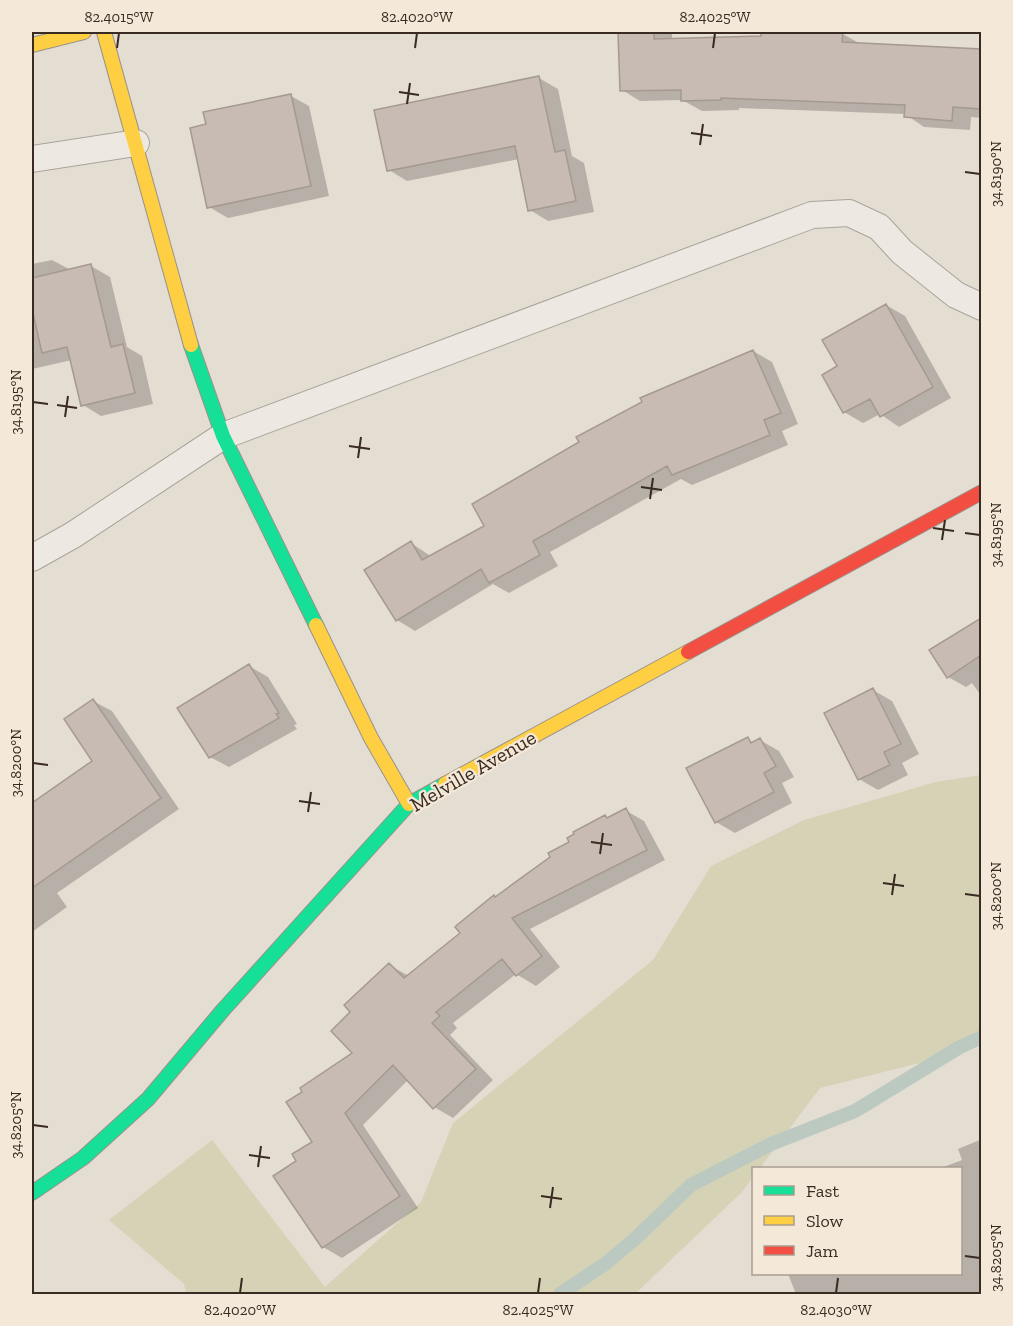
<svg xmlns="http://www.w3.org/2000/svg" width="1013" height="1326" font-family="'Zilla Slab',serif">
<style>
.green{fill:#d5d2b5}
.shadow{fill:#0003}
.lines{fill:none;stroke-linecap:round;stroke-linejoin:round}
.stream{stroke:#bbc9c0;stroke-width:14}
.building{fill:#c8bbb3;stroke:#a59991;stroke-width:1.5}
.lane-casing{stroke:#aaa39a;stroke-width:28}
.fast-casing{stroke:#9a928a;stroke-width:16}
.slow-casing{stroke:#9a928a;stroke-width:16}
.jam-casing{stroke:#9a928a;stroke-width:16}
.lane{stroke:#ede9e2;stroke-width:26}
.fast{stroke:#16e098;stroke-width:14}
.slow{stroke:#ffcf43;stroke-width:14}
.jam{stroke:#f24e42;stroke-width:14}
.ticks{fill:none;stroke:#392b22;stroke-width:2}
.labels{text-anchor:middle;stroke-width:4.5;stroke-linejoin:round;paint-order:stroke}
.street-label{font-size:21px;fill:#392b22;stroke:#f4e9d9}
.neatline{fill:none;stroke:#392b22;stroke-width:2}
.ticks-label{font-size:15px;text-anchor:middle;fill:#392b22}
</style>
<rect width="100%" height="100%" fill="#e4ddd2"/>
<path class="green" d="M981,775V1043L963,1052L820,1088L760,1168H754L753,1177L742,1192L635,1294H186L184,1284L109,1220L212,1140L325,1287L421,1202L453,1123L653,960L711,866L804,820L936,782Z"/>
<path class="shadow" d="M620,32H672V40L762,38V32H839L861,44L982,51V118L971,117L970,130L924,127L905,114L739,108V110L702,111L682,100L640,101L622,90Z
M539,78L558,89L572,156L584,163L594,212L548,221L530,210L519,159L407,181L389,170Z
M291,96L309,106L329,196L228,218L209,207L207,125Z
M52,260L71,270L91,266L110,277L127,347L142,356L153,404L101,416L83,405L72,360L32,369V264Z
M886,305L905,316L951,398L899,427L880,414L863,423L844,412L839,367Z
M753,351L772,362L798,424L782,431L788,445L692,485L681,479L550,552L558,566L509,593L493,584L415,631L397,620L411,543L432,557L486,527Z
M982,619V697L972,683L966,687L948,677L931,650Z
M249,666L268,677L297,724L294,725L297,729L229,767L210,757Z
M873,690L892,701L919,754L902,763L908,775L878,790L859,779Z
M93,701L112,711L179,809L57,893L67,907L32,932V805L94,762Z
M747,739L754,743L760,740L779,751L794,777L782,783L792,803L735,833L716,822Z
M625,810L644,821L665,860L530,929L560,967L536,986L516,974L453,1023L457,1028L450,1035L493,1080L453,1118L434,1107L408,1080L363,1125L418,1208L342,1258L323,1247L298,1161L314,1143L304,1092L354,1053L352,1012L389,965L409,976L462,933L496,898L605,816L609,819Z
M982,1139V1294H796L788,1274H960V1168H941L962,1160L958,1149Z"/>
<g class="lines">
<path class="stream" d="M560,1294L605,1264L636,1238L691,1185L771,1144L855,1111L960,1047L982,1037"/>
</g>
<path class="building" d="M618,32H654V39L761,36V32H843L842,42L981,49V109L953,107L952,121L904,117L905,105L721,98V100L681,101V90L620,91Z
M539,76L555,152L565,150L576,201L528,211L515,146L387,171L374,110Z
M291,94L311,186L207,208L190,128L206,124L203,112Z
M91,264L111,347L123,344L135,393L81,406L67,347L42,353L32,309V278Z
M886,304L933,387L880,417L870,399L843,413L822,375L837,366L822,340Z
M753,350L781,413L764,420L770,435L672,475L667,466L533,541L540,555L489,583L481,569L396,621L364,570L411,541L422,560L484,526L472,504L579,442L576,437L642,402L640,398Z
M981,618V655L947,678L929,650Z
M249,664L279,713L276,714L279,718L209,758L177,708Z
M873,688L901,744L884,752L890,765L858,780L824,713Z
M93,699L161,798L32,888V803L92,761L64,719Z
M748,737L751,743L760,738L776,766L764,773L774,792L715,823L686,768Z
M626,808L647,850L512,918L542,956L516,976L502,959L436,1012L440,1016L432,1023L476,1069L433,1109L393,1065L345,1113L400,1196L322,1248L273,1176L296,1161L292,1154L312,1142L286,1102L302,1092L300,1088L352,1053L331,1031L350,1012L344,1005L389,963L404,978L460,933L455,927L457,925L494,895L495,897L550,857L548,853L569,842L567,838L574,834L573,832L605,815L607,818Z"/>
<g class="lines">
<g class="lane-casing">
<path id="lane" d="M32,159L136,143
M32,558L73,535L223,436L812,215L849,213L879,227L902,252L956,295L982,307"/>
</g>
<g class="fast-casing">
<path id="fast" d="M191,345L223,436L316,625
M32,1193L83,1158L148,1099L223,1010L409,804L445,784"/>
</g>
<g class="slow-casing">
<path id="slow" d="M104,32L191,345
M32,45L84,32
M316,625L371,738L409,804
M445,784L688,652"/>
</g>
<g class="jam-casing">
<path id="jam" d="M688,652L982,492"/>
</g>
<use href="#lane" class="lane"/>
<use href="#fast" class="fast"/>
<use href="#slow" class="slow"/>
<use href="#jam" class="jam"/>
</g>
<path class="ticks" d="M117,48L119,33M415,48L417,33M713,48L715,33M399,92L419,95M407,104L410,83M691,133L712,136M700,145L703,124M965,172L980,174M33,402L48,404M57,405L77,408M65,417L68,396M349,446L370,449M358,458L361,437M641,487L662,490M650,499L653,478M933,528L954,531M965,533L980,535M942,540L945,520M33,763L48,765M299,801L320,804M308,812L311,792M591,842L612,845M600,854L603,833M883,883L904,886M965,894L980,896M892,895L895,874M33,1125L48,1127M249,1155L270,1158M258,1167L261,1146M541,1196L562,1199M550,1208L553,1187M965,1256L980,1258M240,1293L242,1278M538,1293L540,1278M836,1293L838,1278"/>
<g class="labels">
<g class="street-label">
<text transform="translate(473 771) rotate(-30)" y="7">Melville Avenue</text>
</g>
</g>
<rect width="1013" height="1326" fill="none" stroke="#f4e9d9" stroke-width="66"/>
<rect x="752" y="1167" width="210" height="108" fill="#f4e9d9" stroke="#a99d90" stroke-width="1.5"/>
<rect x="764" y="1186" width="30" height="9" fill="#16e098" stroke="#a99d90" stroke-width="1.5"/>
<text x="806" y="1197" font-size="18" fill="#392b22">Fast</text>
<rect x="764" y="1216" width="30" height="9" fill="#ffcf43" stroke="#a99d90" stroke-width="1.5"/>
<text x="806" y="1227" font-size="18" fill="#392b22">Slow</text>
<rect x="764" y="1246" width="30" height="9" fill="#f24e42" stroke="#a99d90" stroke-width="1.5"/>
<text x="806" y="1257" font-size="18" fill="#392b22">Jam</text>
<rect x="33" y="33" width="947" height="1260" class="neatline"/>
<g class="ticks-label">
<text x="119" y="22">82.4015°W</text>
<text x="417" y="22">82.4020°W</text>
<text x="715" y="22">82.4025°W</text>
<text transform="translate(996 174) rotate(-90)" y="5">34.8190°N</text>
<text transform="translate(16 402) rotate(-90)" y="5">34.8195°N</text>
<text transform="translate(996 535) rotate(-90)" y="5">34.8195°N</text>
<text transform="translate(16 763) rotate(-90)" y="5">34.8200°N</text>
<text transform="translate(996 896) rotate(-90)" y="5">34.8200°N</text>
<text transform="translate(16 1125) rotate(-90)" y="5">34.8205°N</text>
<text transform="translate(996 1258) rotate(-90)" y="5">34.8205°N</text>
<text x="240" y="1315">82.4020°W</text>
<text x="538" y="1315">82.4025°W</text>
<text x="836" y="1315">82.4030°W</text>
</g>
</svg>
